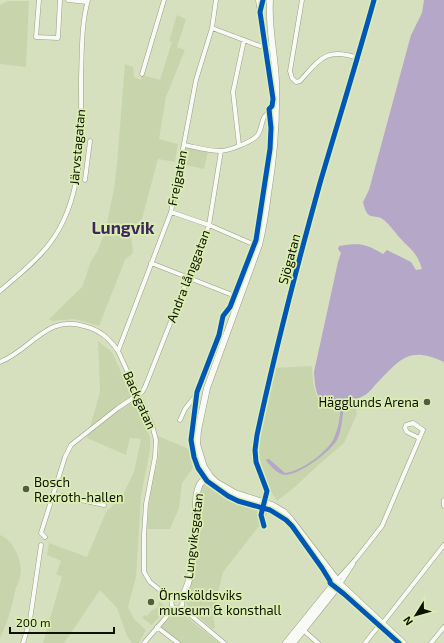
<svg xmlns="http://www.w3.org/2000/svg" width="444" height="643" font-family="'Exo 2',sans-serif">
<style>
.green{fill:#c8d5ac}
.water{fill:#b4a7c7}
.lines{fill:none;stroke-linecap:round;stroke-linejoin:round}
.street-casing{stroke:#979e84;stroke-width:5}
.secondary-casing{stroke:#979e84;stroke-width:7}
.street{stroke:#f9faf5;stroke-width:4}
.secondary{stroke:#f9faf5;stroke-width:6}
.cycleway-casing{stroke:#dbeeb1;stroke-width:8}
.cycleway{stroke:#0057b8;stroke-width:5}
.poi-dot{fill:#535a43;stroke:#dbeeb1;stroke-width:1.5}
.labels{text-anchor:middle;stroke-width:3.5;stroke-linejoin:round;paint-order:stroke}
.street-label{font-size:13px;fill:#0d1200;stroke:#dbeeb1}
.poi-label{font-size:13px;fill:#0d1200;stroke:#dbeeb1;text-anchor:start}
.district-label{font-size:17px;font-weight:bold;fill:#3f2660;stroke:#dbeeb1}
</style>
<rect width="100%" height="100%" fill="#d6e0bf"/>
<path class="green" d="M8,1H29L26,67L0,64V5Z
M177,15L186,19L177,47L185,50L166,97L159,139L178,144L175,162L158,159L142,219L134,226L131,235L133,253L125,260L99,326L74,319L52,321L49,319L82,287L91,261L97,252L105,232L114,189L117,163L125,64L133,67L134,77L141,80L142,75L160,80L172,42L169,41Z
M184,146L208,152L204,169L180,164Z
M98,341L112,352L150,437V450L141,496L136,577L128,607L134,619L146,630L139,643H132L127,636L117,608L100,590L64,643H43L62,577L56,574L61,561L47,555L49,543L87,557L106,512L123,495L134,472L141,439L130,438L126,455L87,438L100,392Z
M312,366C313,381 312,392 323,404H331L339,402L340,409H344L345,401H354L357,414L344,443L314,469L296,486L277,501C246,457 262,415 273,368Z
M158,436L189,449L193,468L182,483L179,508L170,529H147C148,516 149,502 151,488C154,469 162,456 158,436Z
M205,481L230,499L241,504L269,511L260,525L223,572L213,613L215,628L213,629L190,610L186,604L198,492Z
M0,535C13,540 20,557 21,570C21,576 18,583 16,588C12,606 8,622 0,638Z
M159,601L167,608L152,625L142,618L144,615L147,616L152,610L158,607Z
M179,611L219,643H180L160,627L176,612Z"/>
<path class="water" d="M424,0H444V362C410,346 401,358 378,382C374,386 370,392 365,395C359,399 352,400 345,401C342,414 343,428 337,440C331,451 294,480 281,474C276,472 271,466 267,462L266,459H269L285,473C300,472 328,452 334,438C339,427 341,413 340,402L331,404L323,403C315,394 315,384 314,372L338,262L341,253L338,249L339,246C359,243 365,243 383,254L387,250L411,262L416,270L422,269C417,252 410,249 399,237C394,231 390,225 384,220C374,212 368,224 363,202L369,190L411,35L422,13Z"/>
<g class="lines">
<g class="street-casing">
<path id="street" d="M39,0L36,37L58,38L60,0
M68,0L87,2
M258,0L272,93
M302,0L290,71L292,78L296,82L300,81C320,59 326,47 358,58
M212,28L257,45L264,47L273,48
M142,74L164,0
M184,145C195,147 209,151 220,151C229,151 251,142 257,136C265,126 258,112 276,112
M239,145L233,92L244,40
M85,180L90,141
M171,212L209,225L255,245L230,307L223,316L219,335L196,395L185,409L180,420
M151,263L235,296
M0,291C17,276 37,261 50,243C85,197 81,133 81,78C82,53 81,25 88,0
M118,351L171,212L196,80L212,28L216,0
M0,362C31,350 47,314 84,326C100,330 109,338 118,351L152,425L156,440L155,457L146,504L144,535V572L150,582L172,600
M53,494L104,505
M444,500V506
M264,526L261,515L267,491L256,462L255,450L257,435C275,351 297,266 320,183C338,122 357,61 374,0
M45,537L41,533L65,457L71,445L118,408L142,392L145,387L209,225L221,151
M337,580L356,559L382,526L423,430L413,423L406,425L405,428L407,432L419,438
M340,584L353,564
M171.5 603a5.5 5.5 0 1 1 11 0a5.5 5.5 0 1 1-11 0Z
M181,607L224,643
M382,624L444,545
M157,627L178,643
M302,629L318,643
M23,643L30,620L41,545
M144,643L174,608
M365,643L381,623
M431,643L444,627"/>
</g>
<g class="secondary-casing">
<path id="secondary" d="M270,0C268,28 275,54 276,82C277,120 274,157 268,194C266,211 263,229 259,245L207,388L198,430L197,444L204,467L210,476L216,482L235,493L272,505L284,512L291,520L340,584L403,643
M181,599C195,576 195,541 196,514C196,504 195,493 200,484C203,480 206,478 210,476
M286,643L337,580
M293,643L340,584"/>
</g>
<use href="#street" class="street"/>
<use href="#secondary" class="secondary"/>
<g class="cycleway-casing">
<path id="cycleway" d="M263,0L260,12L273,99L272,106L269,109L271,128L270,149L256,240L230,307L223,316L219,335L197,392L191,440L194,457L198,468L207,481L228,496L238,501L270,510L286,520L292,526L322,568L330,581V583L344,594L399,643
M264,526L261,515L267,491L256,462L255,450L257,435C275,351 297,266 320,183C338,122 357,61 374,0"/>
</g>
<use href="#cycleway" class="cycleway"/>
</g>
<g class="poi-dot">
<circle cx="427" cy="402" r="4"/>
<circle cx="26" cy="489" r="4"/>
<circle cx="151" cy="602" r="4"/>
</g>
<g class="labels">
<g class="street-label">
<text transform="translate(77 147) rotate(-85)" y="5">Järvstagatan</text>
<text transform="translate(177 178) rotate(-79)" y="5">Frejgatan</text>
<text transform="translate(289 259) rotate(-75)" y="5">Sjögatan</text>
<text transform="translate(188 276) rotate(-69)" y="5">Andra långgatan</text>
<text transform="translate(140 400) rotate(66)" y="5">Backgatan</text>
<text transform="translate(193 536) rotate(-83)" y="5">Lungviksgatan</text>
</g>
<g class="poi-label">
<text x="419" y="407" text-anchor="end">Hägglunds Arena</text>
<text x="34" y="487">Bosch<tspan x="34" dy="15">Rexroth-hallen</tspan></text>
<text x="159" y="600">Örnsköldsviks<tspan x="159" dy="15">museum &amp; konsthall</tspan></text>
</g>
<g class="district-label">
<text x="123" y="234">Lungvik</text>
</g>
</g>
<g transform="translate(416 615) rotate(233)" stroke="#dbeeb1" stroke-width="3" paint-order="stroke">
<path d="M0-3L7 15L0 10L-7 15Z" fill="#0d1200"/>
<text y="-6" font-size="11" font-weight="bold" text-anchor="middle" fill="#0d1200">N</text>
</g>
<path d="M10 627v6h104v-6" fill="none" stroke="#0d1200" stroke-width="2"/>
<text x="16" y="627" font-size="12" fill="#0d1200" stroke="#dbeeb1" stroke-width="3" paint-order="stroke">200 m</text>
</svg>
